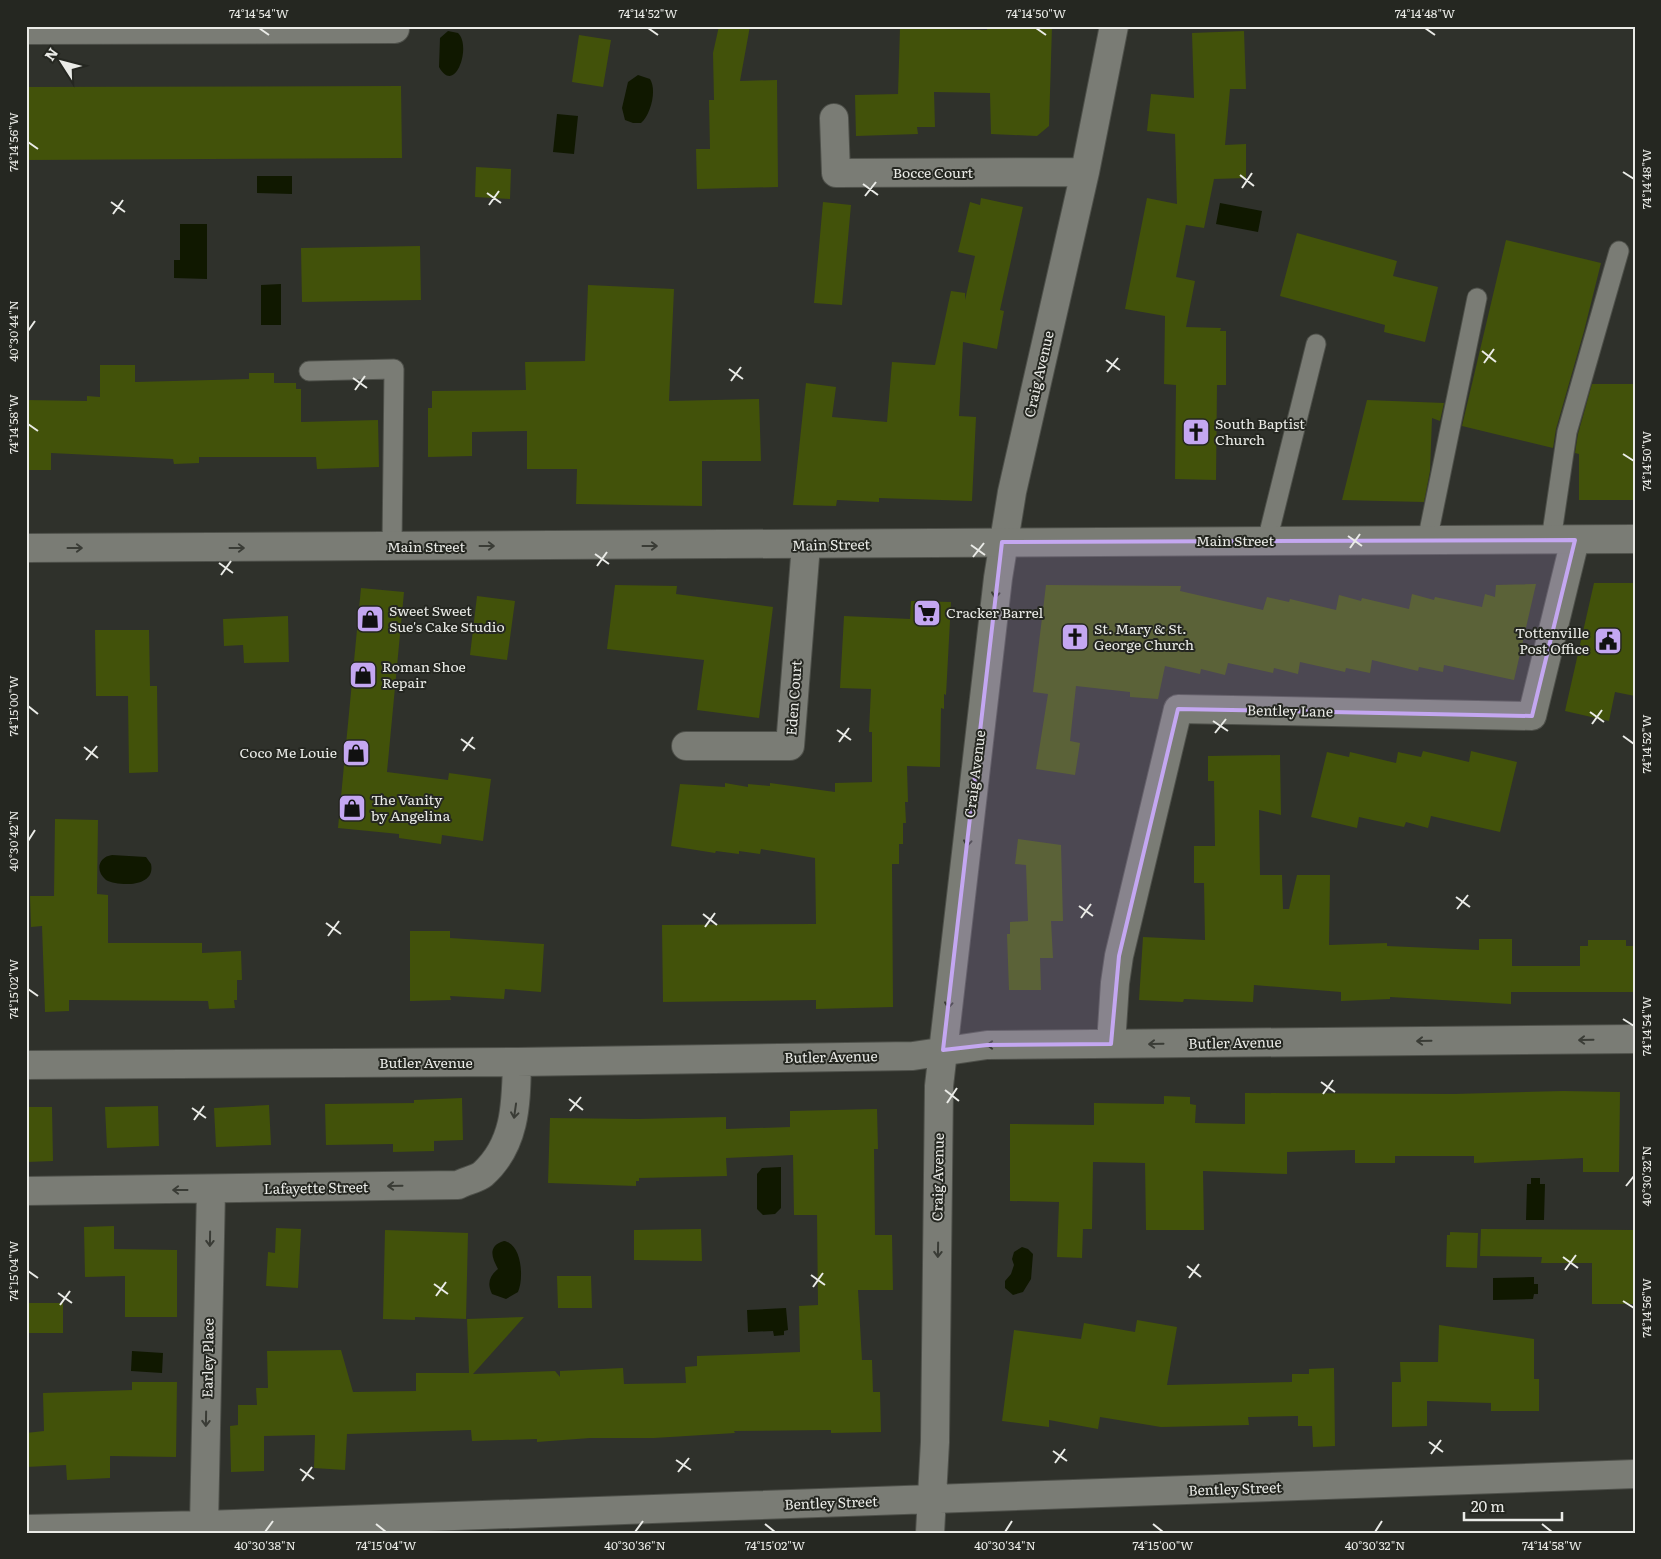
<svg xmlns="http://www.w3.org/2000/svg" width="1661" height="1559" font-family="Literata,serif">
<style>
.water{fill:#101800}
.building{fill:#42520a}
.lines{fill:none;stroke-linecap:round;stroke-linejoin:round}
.service-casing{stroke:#4e504a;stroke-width:21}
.minor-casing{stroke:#4e504a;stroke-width:30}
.tertiary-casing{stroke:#4e504a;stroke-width:30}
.service{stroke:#7a7c75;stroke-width:19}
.minor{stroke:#7a7c75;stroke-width:28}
.tertiary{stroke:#7a7c75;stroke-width:28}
.oneway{stroke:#3a3c36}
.marked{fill:#c4a7f1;fill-opacity:0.2;stroke:#c4a7f1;stroke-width:4;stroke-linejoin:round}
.ticks{fill:none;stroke:#eaebe7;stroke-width:2}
.labels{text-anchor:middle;stroke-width:4;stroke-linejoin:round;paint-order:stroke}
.street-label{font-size:14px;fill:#eaebe7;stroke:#252721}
.poi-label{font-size:14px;fill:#eaebe7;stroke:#252721;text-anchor:start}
.neatline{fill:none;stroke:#eaebe7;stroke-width:2}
.ticks-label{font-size:12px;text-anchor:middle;fill:#eaebe7}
</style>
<rect width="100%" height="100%" fill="#2f312b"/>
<path class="water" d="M448,31L458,33C472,46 455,96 439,67L440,38Z
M638,75L650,79C657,90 651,114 641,123H633L625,120L622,108L628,82Z
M557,114L578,116L574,154L553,152Z
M257,176H292V194L257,193Z
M1220,203L1262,211L1258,232L1216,224Z
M180,224H207V279L174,278V260H180Z
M281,284V325H261V285Z
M112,855L146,857L151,864C156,887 120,887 106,880C95,871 98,857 112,855Z
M781,1167V1208L775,1214L763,1215L757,1209V1174L762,1168Z
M1531,1178H1540V1184H1545L1544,1220H1526L1527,1184H1531Z
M504,1241C522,1244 524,1278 518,1292L506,1299L492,1294C487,1284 489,1276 498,1269C492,1258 487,1246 504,1241Z
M1022,1247L1028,1249L1033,1254L1031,1279L1023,1292L1013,1295L1005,1288V1281L1011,1274L1014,1265L1012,1259L1014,1252Z
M1534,1277V1284H1538V1294H1534L1533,1299L1493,1300V1278Z
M786,1308L788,1330L784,1331V1335L774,1336L773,1331L748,1332L747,1310Z
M132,1351L163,1353L162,1373L131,1371Z"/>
<path class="building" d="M719,26H750L740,81L777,80L778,187L697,189L696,149H710L709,100H714L713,53Z
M987,26H1052L1049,126L1037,136L991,134L990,93L934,92L935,127H917L918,134L856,136L855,95L898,94L900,28L987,30Z
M1244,31L1246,89H1230L1225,145L1246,144V178L1214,179L1204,228L1186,225L1176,277L1195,281L1186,327L1221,328L1220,331H1226V385H1217L1216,480L1175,479L1176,385L1164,384L1165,316L1125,309L1147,198L1177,204L1175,134L1147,131L1151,94L1194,98L1192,33Z
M579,35L611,40L603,87L572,82Z
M401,86L402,158L26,160V87Z
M476,167L511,169L510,199L475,197Z
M981,198L1023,207L1000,310L1004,311L997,349L963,342L959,416L976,417L972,501L879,498V502L837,500L836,506L793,505L806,383L836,387L832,417L887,422L892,362L935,365L951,291L965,293V300L975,256L958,252L970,202L980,205Z
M823,202L851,205L842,305L814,303Z
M1297,233L1397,261L1393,276L1438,287L1425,342L1384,332L1385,325L1280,296Z
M1506,240L1601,263L1584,331L1556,429L1553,448L1462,426Z
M420,246L421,300L302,302L301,248Z
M588,285L674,289L669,401L759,399L761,461H702V506L576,504L577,469H527V431L472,432V456L428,457V408H432V391L526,390L525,362L585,361Z
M100,365H135V382L249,379V373H274V383H296V389H301V422L378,420L379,467L317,469L316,457H199V463L174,464L173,459L51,453V470H26V400L87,401V396L100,397Z
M1592,384H1635V500H1579V454L1575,453L1578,434Z
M1367,400L1444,403L1440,421L1432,418L1430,471L1424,502L1342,500Z
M1594,583H1635V696L1615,692L1609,721L1565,711Z
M1536,584L1514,680L1444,665L1443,672L1419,667L1418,671L1372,660L1370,673L1346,668L1345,672L1300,662L1298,674L1274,668L1273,673L1228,663L1225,675L1201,669L1200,674L1165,666L1158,699L1130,697V692L1076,686L1070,741L1080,743L1075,775L1036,769L1048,694L1033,692L1046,585L1181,586L1180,591L1263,610L1267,597L1289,602L1290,599L1336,610L1339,595L1361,601L1362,598L1409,609L1412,594L1434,600L1435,597L1482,607L1485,594L1495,597L1496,585Z
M615,585L677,586L676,594L773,607L759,718L697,710L704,660L607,649Z
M361,588L404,592L387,772L448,780L449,773L491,779L483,841L442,835L441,844L399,838V834L338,828Z
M477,596L515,601L507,660L470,655Z
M911,601L951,602L946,695L944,694V709L941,708L940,767L907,766L908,802H905L906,823H903V844H899V864H892L893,1007L816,1009V1000L663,1002L662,925L816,924L815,858L761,849L760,854L739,851V854L716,851L715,853L671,846L680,784L725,787V783L748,787V784L770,786V783L835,792V783L872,782V732H869L871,689L840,688L844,616L910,619Z
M288,616L289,662L244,663L243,645L224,646L223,619Z
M95,630H149L150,686H157L158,772L129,773L128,696H96Z
M1423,751L1469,762L1471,751L1517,762L1500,832L1431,816L1428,828L1406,822L1404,827L1359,817L1357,828L1311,817L1327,752L1349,757L1350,752L1396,763L1398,752L1421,757Z
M1280,755L1281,815L1259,810L1260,875H1282L1283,909H1289L1297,875H1330L1329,945L1387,943V946L1479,950V939H1512V966H1580V946H1588V940H1626V946H1635V992H1511V1004L1390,997V999L1341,1001V992L1254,985L1253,1002L1184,999L1183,1002L1139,1000L1143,937L1205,940L1204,883H1194V846H1215L1214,781H1208V756Z
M55,819L98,820L97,894L108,895V943H202V953L241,951L242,980H237V1000H234L235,1008L209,1009L208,1001L69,1000V1011L45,1012L42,926L31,927L30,896H54Z
M1018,839L1061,845L1063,921H1051L1053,958H1040L1041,990H1009L1007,934H1010V922L1028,921L1026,865L1015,864Z
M410,931H450V938L544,944L541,992L505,989L504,999L450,996L451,1000L410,1001Z
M1563,1091L1620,1092L1619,1172H1583V1158L1474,1163V1156H1395V1163H1355V1150L1287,1152V1174L1203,1171L1204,1230H1146L1145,1163L1093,1162L1092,1229H1083L1082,1258L1057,1257L1059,1202L1010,1201V1124L1094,1125V1103L1164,1104V1096L1190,1097V1104L1196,1105L1195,1123L1245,1124V1093L1454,1094Z
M462,1098L463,1140L434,1141V1151L393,1152V1144L326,1145L325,1104L414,1103V1100Z
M269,1105L271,1145L216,1147L214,1108Z
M158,1106L159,1146L107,1148L105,1107Z
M26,1107H52L53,1161L27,1162Z
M877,1109L878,1149H874L875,1235H892L893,1290H858L862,1360H872L873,1392H880L881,1432L831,1433V1430L734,1431L735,1433L654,1438H590L537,1442V1439L472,1441L471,1430L347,1434L345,1470L314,1468L315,1435L264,1436V1471L231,1472L230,1426L238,1425V1405H257L256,1388H268L267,1351L341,1350L353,1392L416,1391V1373H469L467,1319L524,1317L473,1374L555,1371L560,1377V1371L623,1368L624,1384L686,1383L685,1367L697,1366V1356L800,1352L799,1306L818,1305L817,1215H794L793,1155L726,1158L727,1176L639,1178V1181H636V1186L548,1183L550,1118L638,1119L726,1117V1129L790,1127V1111Z
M114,1226V1249L177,1250V1317H125V1276L85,1277L84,1227Z
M276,1228L301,1229L298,1288L266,1286L268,1252L275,1253Z
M701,1229L702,1261L634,1260V1230Z
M1481,1229L1635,1230V1304H1592V1263H1541L1542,1257L1480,1256Z
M385,1230L468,1233L466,1319L415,1317V1320L383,1319Z
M1450,1232L1478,1233L1477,1268L1446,1267L1447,1235H1450Z
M557,1276H591L592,1308H558Z
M26,1303H63V1333H26Z
M1137,1320L1177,1327L1167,1385L1292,1382V1374H1309V1369L1334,1368L1335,1446L1313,1447L1312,1426H1298V1416L1248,1417L1249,1425L1161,1427L1100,1417L1098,1429L1049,1420V1427L1002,1421L1014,1330L1081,1339L1084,1323L1135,1332Z
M1439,1325L1534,1339V1379H1539V1411H1491V1403L1427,1401V1426L1392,1427V1382H1401L1400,1362H1438Z
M132,1382H177L176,1457L110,1456V1478L67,1480L66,1465L26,1467V1433L44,1431L43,1393L132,1390Z"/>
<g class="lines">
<g class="service-casing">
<path id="service" d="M309,371L394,369L392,547
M1551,540L1567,432L1619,251
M1267,541L1316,344
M1427,541L1477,298"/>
</g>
<g class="minor-casing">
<path id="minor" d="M26,30L395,29
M834,118L836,173L1085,172
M686,746H790L806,545
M1111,1044L1115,983L1119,956L1178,709L1532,716L1575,540
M26,1065L517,1062L913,1056L987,1045L1635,1039
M26,1191L458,1185C465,1181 477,1179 483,1174C516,1144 516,1104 517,1062
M204,1525L211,1190
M26,1529L204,1525L1635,1474
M930,1533L935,1442L939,1086L998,578L1012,492L1085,172L1114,26"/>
</g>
<g class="tertiary-casing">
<path id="tertiary" d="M26,548L1635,539"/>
</g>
<use href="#service" class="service"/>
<use href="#minor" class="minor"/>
<use href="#tertiary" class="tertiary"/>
</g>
<defs><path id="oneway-shaft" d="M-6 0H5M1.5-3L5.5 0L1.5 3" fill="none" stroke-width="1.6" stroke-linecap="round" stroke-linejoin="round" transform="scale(1.25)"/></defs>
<g class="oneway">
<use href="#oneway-shaft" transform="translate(487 546)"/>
<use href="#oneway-shaft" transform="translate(650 546)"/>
<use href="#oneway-shaft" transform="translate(75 548)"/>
<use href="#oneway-shaft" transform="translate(237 548)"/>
<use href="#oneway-shaft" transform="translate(996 591) rotate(97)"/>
<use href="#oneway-shaft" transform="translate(968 839) rotate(97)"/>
<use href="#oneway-shaft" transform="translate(949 1001) rotate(97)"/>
<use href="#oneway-shaft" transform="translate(1586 1040) rotate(179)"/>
<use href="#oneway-shaft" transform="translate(1424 1041) rotate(179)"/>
<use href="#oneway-shaft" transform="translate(1156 1044) rotate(179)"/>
<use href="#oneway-shaft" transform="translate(994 1045) rotate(-180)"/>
<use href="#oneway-shaft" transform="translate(515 1111) rotate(98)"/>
<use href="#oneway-shaft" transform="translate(395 1186) rotate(179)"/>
<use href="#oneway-shaft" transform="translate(180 1190) rotate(180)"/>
<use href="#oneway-shaft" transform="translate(210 1239) rotate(91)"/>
<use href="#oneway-shaft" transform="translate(938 1250) rotate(91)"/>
<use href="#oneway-shaft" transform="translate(206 1419) rotate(91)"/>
</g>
<path class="marked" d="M1575,540L1532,716L1178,709L1119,956L1111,1044L987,1045L943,1050L1002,542Z"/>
<path class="ticks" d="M259,28L269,35M648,28L658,35M1036,28L1046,35M1425,28L1435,35M28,142L38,149M1623,172L1634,179M1240,175L1254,186M863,184L878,195M1242,188L1252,173M487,193L501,203M865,196L876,182M111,202L125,212M489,205L499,191M113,214L123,200M28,331L35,321M1482,351L1496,362M1106,360L1120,370M1484,363L1494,349M729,369L743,379M1107,372L1118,358M353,378L367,388M731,381L741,367M355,390L365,376M28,424L38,431M1623,454L1634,461M1348,536L1362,546M971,545L985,555M1350,548L1360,534M595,554L609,564M973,557L984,543M219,563L233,573M597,566L607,552M221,575L231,561M28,706L38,714M1590,712L1604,722M1213,721L1228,731M1592,724L1602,710M837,730L851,740M1215,733L1226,719M1623,736L1634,744M461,739L475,749M839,742L849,728M84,747L98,758M463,751L473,737M86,760L97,746M28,841L35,830M1456,897L1470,907M1079,906L1093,916M1457,909L1468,895M703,914L717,925M1081,918L1091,904M326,923L341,934M705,927L715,913M328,936L339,921M28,989L38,996M1623,1019L1634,1026M1321,1082L1335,1092M945,1090L959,1101M1323,1094L1333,1080M569,1099L583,1110M947,1103L957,1088M192,1108L206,1118M570,1111L581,1097M194,1120L204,1106M1626,1186L1634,1176M1563,1257L1578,1268M1187,1266L1201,1277M1565,1270L1576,1255M28,1271L38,1278M811,1275L825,1285M1189,1278L1199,1264M434,1284L448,1294M813,1287L823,1273M58,1293L72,1303M436,1296L446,1282M1623,1301L1634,1308M60,1305L70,1291M1429,1442L1443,1452M1053,1451L1067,1461M1431,1454L1441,1440M676,1460L691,1470M1055,1463L1065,1449M300,1469L314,1479M678,1472L689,1458M302,1481L312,1467M376,1524L386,1532M765,1524L775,1532M1153,1524L1163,1532M1542,1524L1552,1532M265,1532L273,1521M635,1532L643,1521M1005,1532L1012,1521M1375,1532L1382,1521"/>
<defs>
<g id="church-square" transform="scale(1.4375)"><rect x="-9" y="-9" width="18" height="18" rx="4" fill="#c4a7f1" stroke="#252721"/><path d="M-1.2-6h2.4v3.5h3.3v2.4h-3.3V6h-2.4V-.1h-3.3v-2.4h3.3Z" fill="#111"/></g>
<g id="supermarket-square" transform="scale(1.4375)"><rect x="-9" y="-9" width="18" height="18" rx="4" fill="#c4a7f1" stroke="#252721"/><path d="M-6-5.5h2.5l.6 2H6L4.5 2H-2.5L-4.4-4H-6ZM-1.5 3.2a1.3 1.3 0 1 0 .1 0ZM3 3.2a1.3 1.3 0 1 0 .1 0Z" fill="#111"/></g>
<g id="shop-square" transform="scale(1.4375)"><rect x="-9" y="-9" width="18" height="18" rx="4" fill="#c4a7f1" stroke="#252721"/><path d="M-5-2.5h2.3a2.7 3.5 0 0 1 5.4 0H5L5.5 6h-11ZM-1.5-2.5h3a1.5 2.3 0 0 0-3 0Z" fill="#111"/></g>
<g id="civic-square" transform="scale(1.4375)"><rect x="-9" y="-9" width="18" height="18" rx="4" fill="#c4a7f1" stroke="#252721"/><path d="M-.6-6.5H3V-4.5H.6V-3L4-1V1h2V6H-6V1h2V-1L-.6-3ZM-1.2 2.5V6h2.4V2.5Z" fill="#111"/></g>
</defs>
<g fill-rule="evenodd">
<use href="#church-square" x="1196" y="432"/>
<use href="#supermarket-square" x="927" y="613"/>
<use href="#shop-square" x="370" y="619"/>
<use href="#church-square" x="1075" y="637"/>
<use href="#civic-square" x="1608" y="641"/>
<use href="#shop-square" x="363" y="675"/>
<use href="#shop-square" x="356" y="753"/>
<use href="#shop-square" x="352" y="808"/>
</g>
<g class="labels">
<g class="street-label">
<text x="933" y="178">Bocce Court</text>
<text transform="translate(1039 374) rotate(-77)" y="5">Craig Avenue</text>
<text x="1235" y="546">Main Street</text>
<text transform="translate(831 545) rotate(-1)" y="5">Main Street</text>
<text x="426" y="552">Main Street</text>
<text transform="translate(794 698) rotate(-86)" y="5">Eden Court</text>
<text transform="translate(1290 711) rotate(1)" y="5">Bentley Lane</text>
<text transform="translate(975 774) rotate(-83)" y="5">Craig Avenue</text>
<text transform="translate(1235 1043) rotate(-1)" y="5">Butler Avenue</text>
<text transform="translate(831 1057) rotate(-1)" y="5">Butler Avenue</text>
<text x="426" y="1068">Butler Avenue</text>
<text transform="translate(938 1177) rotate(-89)" y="5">Craig Avenue</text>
<text transform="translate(316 1188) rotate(-1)" y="5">Lafayette Street</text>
<text transform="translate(208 1358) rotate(-89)" y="5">Earley Place</text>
<text transform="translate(1235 1489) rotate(-2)" y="5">Bentley Street</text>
<text transform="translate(831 1503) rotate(-2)" y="5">Bentley Street</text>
</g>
<g class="poi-label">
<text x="1215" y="429">South Baptist<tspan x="1215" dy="16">Church</tspan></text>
<text x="389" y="616">Sweet Sweet<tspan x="389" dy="16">Sue's Cake Studio</tspan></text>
<text x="946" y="618">Cracker Barrel</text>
<text x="1094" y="634">St. Mary &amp; St.<tspan x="1094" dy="16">George Church</tspan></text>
<text x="1589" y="638" text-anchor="end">Tottenville<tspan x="1589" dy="16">Post Office</tspan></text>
<text x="382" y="672">Roman Shoe<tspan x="382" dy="16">Repair</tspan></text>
<text x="337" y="758" text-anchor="end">Coco Me Louie</text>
<text x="371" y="805">The Vanity<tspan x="371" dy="16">by Angelina</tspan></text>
</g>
</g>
<rect width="1661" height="1559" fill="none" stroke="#252721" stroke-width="55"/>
<g transform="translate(62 62) rotate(306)" stroke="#252721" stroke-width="4" paint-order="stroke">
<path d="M0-4L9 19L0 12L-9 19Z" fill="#eaebe7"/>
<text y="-8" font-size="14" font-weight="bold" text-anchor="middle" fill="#eaebe7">N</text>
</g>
<path d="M1464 1512v8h98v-8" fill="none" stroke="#eaebe7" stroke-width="2.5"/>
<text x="1471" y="1512" font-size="15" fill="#eaebe7" stroke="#252721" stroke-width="4" paint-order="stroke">20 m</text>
<rect x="28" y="28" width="1606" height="1504" class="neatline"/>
<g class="ticks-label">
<text x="259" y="18">74°14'54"W</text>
<text x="648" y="18">74°14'52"W</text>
<text x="1036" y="18">74°14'50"W</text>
<text x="1425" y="18">74°14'48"W</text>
<text transform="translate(14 142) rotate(-90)" y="4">74°14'56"W</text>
<text transform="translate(1647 179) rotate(-90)" y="4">74°14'48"W</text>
<text transform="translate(14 331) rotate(-90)" y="4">40°30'44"N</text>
<text transform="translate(14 424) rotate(-90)" y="4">74°14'58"W</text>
<text transform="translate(1647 461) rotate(-90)" y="4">74°14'50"W</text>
<text transform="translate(14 706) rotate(-90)" y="4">74°15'00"W</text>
<text transform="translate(1647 744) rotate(-90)" y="4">74°14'52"W</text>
<text transform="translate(14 841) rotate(-90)" y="4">40°30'42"N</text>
<text transform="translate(14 989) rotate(-90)" y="4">74°15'02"W</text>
<text transform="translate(1647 1026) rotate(-90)" y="4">74°14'54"W</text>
<text transform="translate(1647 1176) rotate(-90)" y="4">40°30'32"N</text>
<text transform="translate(14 1271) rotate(-90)" y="4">74°15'04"W</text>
<text transform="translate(1647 1308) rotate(-90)" y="4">74°14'56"W</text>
<text x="265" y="1550">40°30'38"N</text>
<text x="386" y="1550">74°15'04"W</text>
<text x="635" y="1550">40°30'36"N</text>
<text x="775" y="1550">74°15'02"W</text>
<text x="1005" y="1550">40°30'34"N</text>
<text x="1163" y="1550">74°15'00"W</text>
<text x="1375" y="1550">40°30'32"N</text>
<text x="1552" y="1550">74°14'58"W</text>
</g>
</svg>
